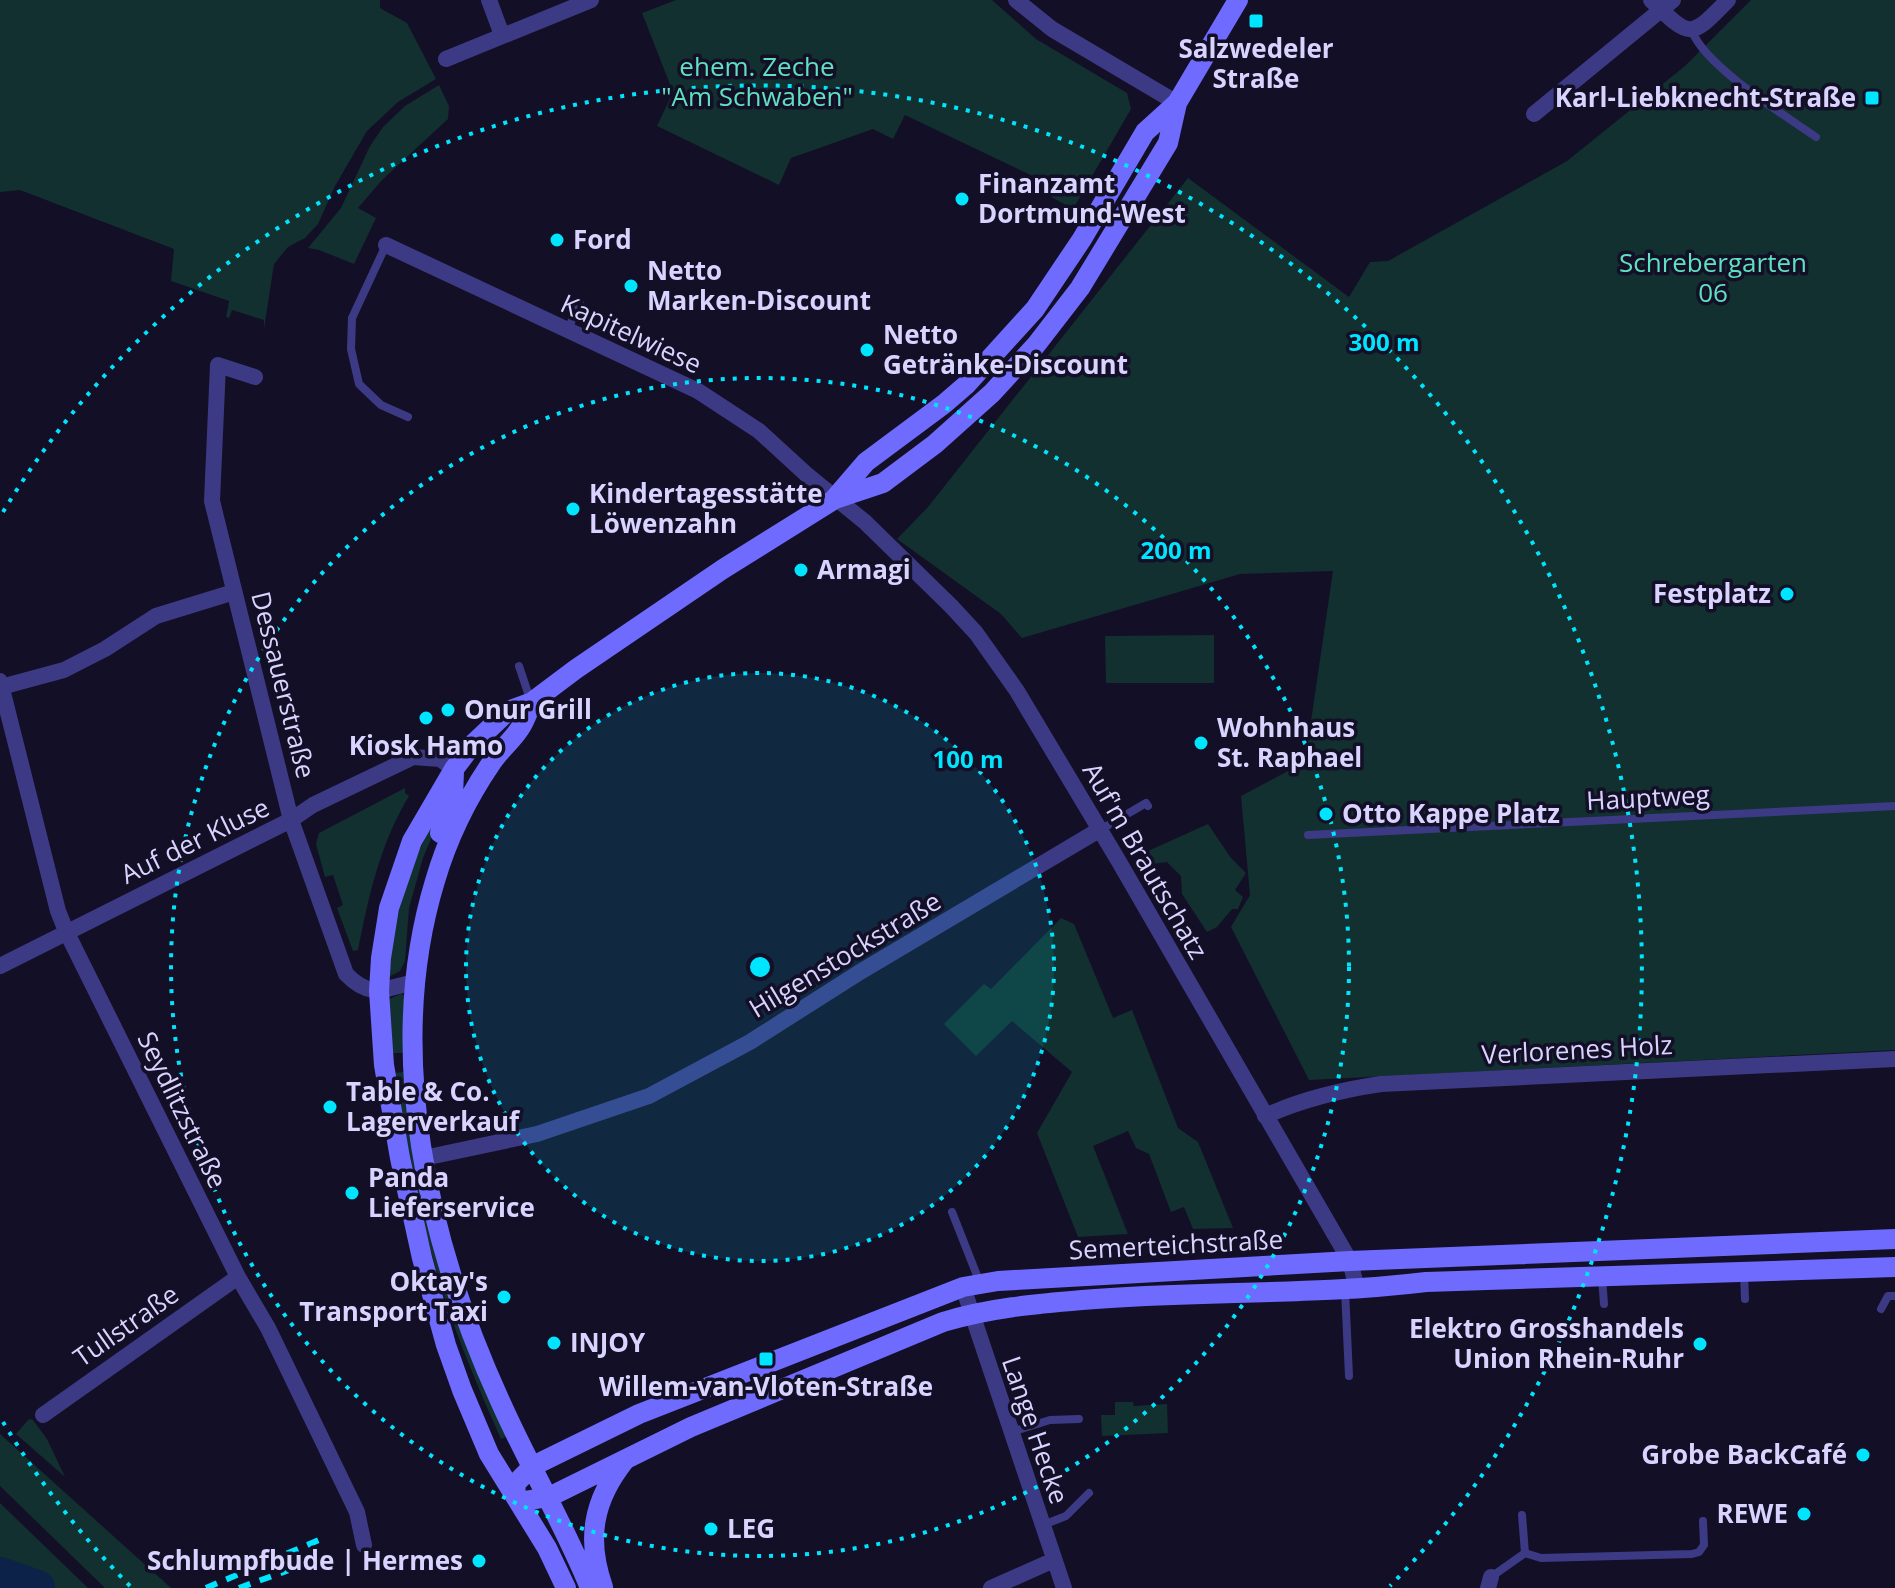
<svg xmlns="http://www.w3.org/2000/svg" width="1895" height="1588" font-family="'Open Sans',sans-serif">
<style>
.green{fill:#12302f}
.lines{fill:none;stroke-linecap:round;stroke-linejoin:round}
.river{stroke:#0c2248;stroke-width:36}
.lane{stroke:#3d3a85;stroke-width:8}
.street{stroke:#3d3a85;stroke-width:16}
.secondary{stroke:#6f6bff;stroke-width:20}
.rail{stroke:#00e5ff;stroke-width:6;stroke-dasharray:12 10;stroke-linecap:butt}
.ring{fill:none;stroke:#00e5ff;stroke-width:4;stroke-dasharray:4 8}
.poi-dot{fill:#00e5ff;stroke:#130f26;stroke-width:3}
.labels{text-anchor:middle;stroke-width:7;stroke-linejoin:round;paint-order:stroke}
.poi-label{font-size:26px;font-weight:bold;fill:#d9d4ff;stroke:#130f26;text-anchor:start}
.park-label{font-size:26px;fill:#5fe0c0;stroke:#130f26}
.street-label{font-size:26px;fill:#d9d4ff;stroke:#130f26}
.centre{fill:#00e5ff;stroke:#130f26;stroke-width:4}
.ring-label{font-size:24px;text-anchor:middle;font-weight:bold;fill:#00e5ff;stroke:#130f26;stroke-width:7;stroke-linejoin:round;paint-order:stroke}
</style>
<rect width="100%" height="100%" fill="#130f26"/>
<path class="green" d="M0,0H380V8L407,23L436,79L398,102L367,131L335,186L318,224L305,238L288,247L274,264L264,329V320L232,310L229,318L226,317L229,301L171,281L174,249L20,190L0,192Z
M676,0H992L1036,39L1127,93L1131,109L1073,209L1037,189L1041,180L905,115L893,139L873,129L791,158L779,185L657,126L673,92L642,13Z
M1751,0H1895V1050L1309,1080L1231,927L1250,895L1241,796L1305,762L1333,571L1240,574L1022,638L1001,614L897,539L928,507L1188,178L1349,297L1370,262L1388,261L1567,161L1685,66Z
M439,85L449,106L448,119L382,180L358,208L376,218L354,264L319,250L308,248L341,208L370,146L383,127L405,106Z
M1214,635V683H1106L1105,636Z
M405,788V793L409,796C380,844 369,895 358,950L353,951L337,908L343,905L333,875L325,877L316,844L319,833Z
M438,810L441,815L423,858L409,908L405,961L400,971L389,977C391,918 412,863 438,810Z
M1208,824L1231,858L1246,873L1235,890L1243,897L1238,909H1232L1217,927L1207,932L1182,894L1181,876L1167,862L1152,864L1148,851Z
M1061,918L1074,924L1113,1018L1132,1010L1178,1128L1198,1142L1233,1228L1193,1229L1184,1207L1171,1212L1149,1154L1136,1148L1128,1131L1093,1146L1128,1234L1078,1237L1037,1133L1072,1072L1012,1021L976,1056L944,1024L984,984L991,989Z
M401,994L404,995L403,1053H392L389,999Z
M404,1072L408,1112L508,1436L501,1439C480,1392 460,1345 444,1296C421,1223 407,1149 394,1073Z
M1115,1402H1133L1134,1406L1167,1404L1168,1433L1102,1436L1101,1415H1115Z
M29,1419L33,1420L47,1439L65,1477L16,1434Z
M0,1434L171,1588H105L0,1486Z
M0,1503L88,1588H0Z"/>
<g class="lines">
<path class="river" d="M0,1575L37,1588"/>
<path class="lane" d="M1692,31C1705,66 1784,115 1816,137
M386,245L352,318L351,349L359,384L381,405L408,417
M568,329L580,303
M519,666L531,702
M1100,830L1146,803L1148,806
M1308,835L1895,806
M952,1212L980,1283
M1744,1273L1745,1299
M1602,1278L1604,1304
M1345,1290L1349,1376
M1881,1309L1888,1296H1895
M1011,1432L1050,1420L1079,1419
M1043,1525L1066,1516L1089,1493
M1525,1553L1541,1558L1692,1554L1699,1552L1704,1545L1703,1521
M1491,1577L1525,1553L1522,1515"/>
<path class="street" d="M489,0L502,35
M1016,0L1052,29L1177,103
M1651,0C1691,39 1690,39 1728,0
M446,59L591,0
M1534,114L1673,0
M386,245L698,391L759,431L806,474L865,522L951,606L976,633L1017,691L1118,860L1350,1261L1357,1289
M255,377L218,365L212,501L291,820L346,974C370,999 384,989 414,982
M0,681L58,911L66,931L238,1277L268,1328L357,1512L364,1545
M1,687L64,670L105,649L156,616L234,592
M0,966L291,820L313,805L413,757L440,759L454,769
M1265,1116C1303,1099 1340,1090 1381,1084L1895,1059
M424,1158L537,1134L649,1096L750,1042L860,972L1099,830
M963,1287L1064,1588
M43,1415L238,1277
M991,1588L1054,1560
M1488,1588L1491,1577"/>
<path class="secondary" d="M835,498L866,462L944,404L966,385L1035,309L1082,239L1145,132L1177,103L1238,0
M532,702C529,710 526,718 522,725C515,738 501,749 492,762C468,797 447,840 435,881C383,1052 428,1244 501,1403C529,1466 564,1524 590,1588
M440,833L453,796L454,771
M515,1496L516,1483L533,1466L639,1414L963,1287L998,1281L1350,1261L1895,1239
M515,1496L524,1501L549,1497L691,1427L943,1322C989,1308 1035,1304 1082,1300C1197,1290 1312,1296 1426,1282L1895,1267
M603,1587C586,1539 593,1500 625,1460
M566,1588L547,1548L489,1454L462,1390L446,1345L422,1258L400,1158L384,1065L379,991L381,958L389,908L412,841L454,769L473,744L508,711L532,702L576,669L723,569L835,499L883,483L935,444L992,393L1036,345L1080,288L1168,143L1177,103"/>
<path class="rail" d="M206,1588L319,1540
M239,1588L325,1557"/>
</g>
<circle cx="760" cy="967" r="294" fill="#00e5ff" fill-opacity=".12"/>
<g class="ring">
<circle cx="760" cy="967" r="294"/>
<circle cx="760" cy="967" r="589"/>
<path d="M130 1586A883 883 0 0 1 3 1422M3 512A883 883 0 1 1 1390 1586"/>
</g>
<g class="poi-dot">
<rect x="1248" y="13" width="16" height="16" rx="4"/>
<rect x="1864" y="90" width="16" height="16" rx="4"/>
<circle cx="962" cy="199" r="8"/>
<circle cx="557" cy="240" r="8"/>
<circle cx="631" cy="286" r="8"/>
<circle cx="867" cy="350" r="8"/>
<circle cx="573" cy="509" r="8"/>
<circle cx="801" cy="570" r="8"/>
<circle cx="1787" cy="594" r="8"/>
<circle cx="448" cy="710" r="8"/>
<circle cx="426" cy="718" r="8"/>
<circle cx="1201" cy="743" r="8"/>
<circle cx="1326" cy="814" r="8"/>
<circle cx="330" cy="1107" r="8"/>
<circle cx="352" cy="1193" r="8"/>
<circle cx="504" cy="1297" r="8"/>
<circle cx="554" cy="1343" r="8"/>
<circle cx="1700" cy="1344" r="8"/>
<rect x="758" y="1351" width="16" height="16" rx="4"/>
<circle cx="1863" cy="1455" r="8"/>
<circle cx="1804" cy="1514" r="8"/>
<circle cx="711" cy="1529" r="8"/>
<circle cx="479" cy="1561" r="8"/>
</g>
<g class="labels">
<g class="poi-label">
<text x="1256" y="58" text-anchor="middle">Salzwedeler<tspan x="1256" dy="30">Straße</tspan></text>
<text x="1856" y="107" text-anchor="end">Karl-Liebknecht-Straße</text>
<text x="978" y="193">Finanzamt<tspan x="978" dy="30">Dortmund-West</tspan></text>
<text x="573" y="249">Ford</text>
<text x="647" y="280">Netto<tspan x="647" dy="30">Marken-Discount</tspan></text>
<text x="883" y="344">Netto<tspan x="883" dy="30">Getränke-Discount</tspan></text>
<text x="589" y="503">Kindertagesstätte<tspan x="589" dy="30">Löwenzahn</tspan></text>
<text x="817" y="579">Armagi</text>
<text x="1771" y="603" text-anchor="end">Festplatz</text>
<text x="464" y="719">Onur Grill</text>
<text x="1217" y="737">Wohnhaus<tspan x="1217" dy="30">St. Raphael</tspan></text>
<text x="426" y="755" text-anchor="middle">Kiosk Hamo</text>
<text x="1342" y="823">Otto Kappe Platz</text>
<text x="346" y="1101">Table &amp; Co.<tspan x="346" dy="30">Lagerverkauf</tspan></text>
<text x="368" y="1187">Panda<tspan x="368" dy="30">Lieferservice</tspan></text>
<text x="488" y="1291" text-anchor="end">Oktay's<tspan x="488" dy="30">Transport Taxi</tspan></text>
<text x="1684" y="1338" text-anchor="end">Elektro Grosshandels<tspan x="1684" dy="30">Union Rhein-Ruhr</tspan></text>
<text x="570" y="1352">INJOY</text>
<text x="766" y="1396" text-anchor="middle">Willem-van-Vloten-Straße</text>
<text x="1847" y="1464" text-anchor="end">Grobe BackCafé</text>
<text x="1788" y="1523" text-anchor="end">REWE</text>
<text x="727" y="1538">LEG</text>
<text x="463" y="1570" text-anchor="end">Schlumpfbude | Hermes</text>
</g>
<g class="park-label">
<text x="757" y="76">ehem. Zeche<tspan x="757" dy="30">"Am Schwaben"</tspan></text>
<text x="1713" y="272">Schrebergarten<tspan x="1713" dy="30">06</tspan></text>
</g>
<g class="street-label">
<text transform="translate(631 334) rotate(25)" y="9">Kapitelwiese</text>
<text transform="translate(283 685) rotate(76)" y="9">Dessauerstraße</text>
<text transform="translate(1648 798) rotate(-3)" y="9">Hauptweg</text>
<text transform="translate(195 841) rotate(-26)" y="9">Auf der Kluse</text>
<text transform="translate(1145 861) rotate(60)" y="9">Auf'm Brautschatz</text>
<text transform="translate(845 955) rotate(-31)" y="9">Hilgenstockstraße</text>
<text transform="translate(1577 1050) rotate(-3)" y="9">Verlorenes Holz</text>
<text transform="translate(182 1110) rotate(64)" y="9">Seydlitzstraße</text>
<text transform="translate(1176 1245) rotate(-3)" y="9">Semerteichstraße</text>
<text transform="translate(126 1326) rotate(-35)" y="9">Tullstraße</text>
<text transform="translate(1035 1430) rotate(71)" y="9">Lange Hecke</text>
</g>
</g>
<circle cx="760" cy="967" r="12" class="centre"/>
<g class="ring-label">
<text x="1384" y="351">300 m</text>
<text x="1176" y="559">200 m</text>
<text x="968" y="768">100 m</text>
</g>
</svg>
